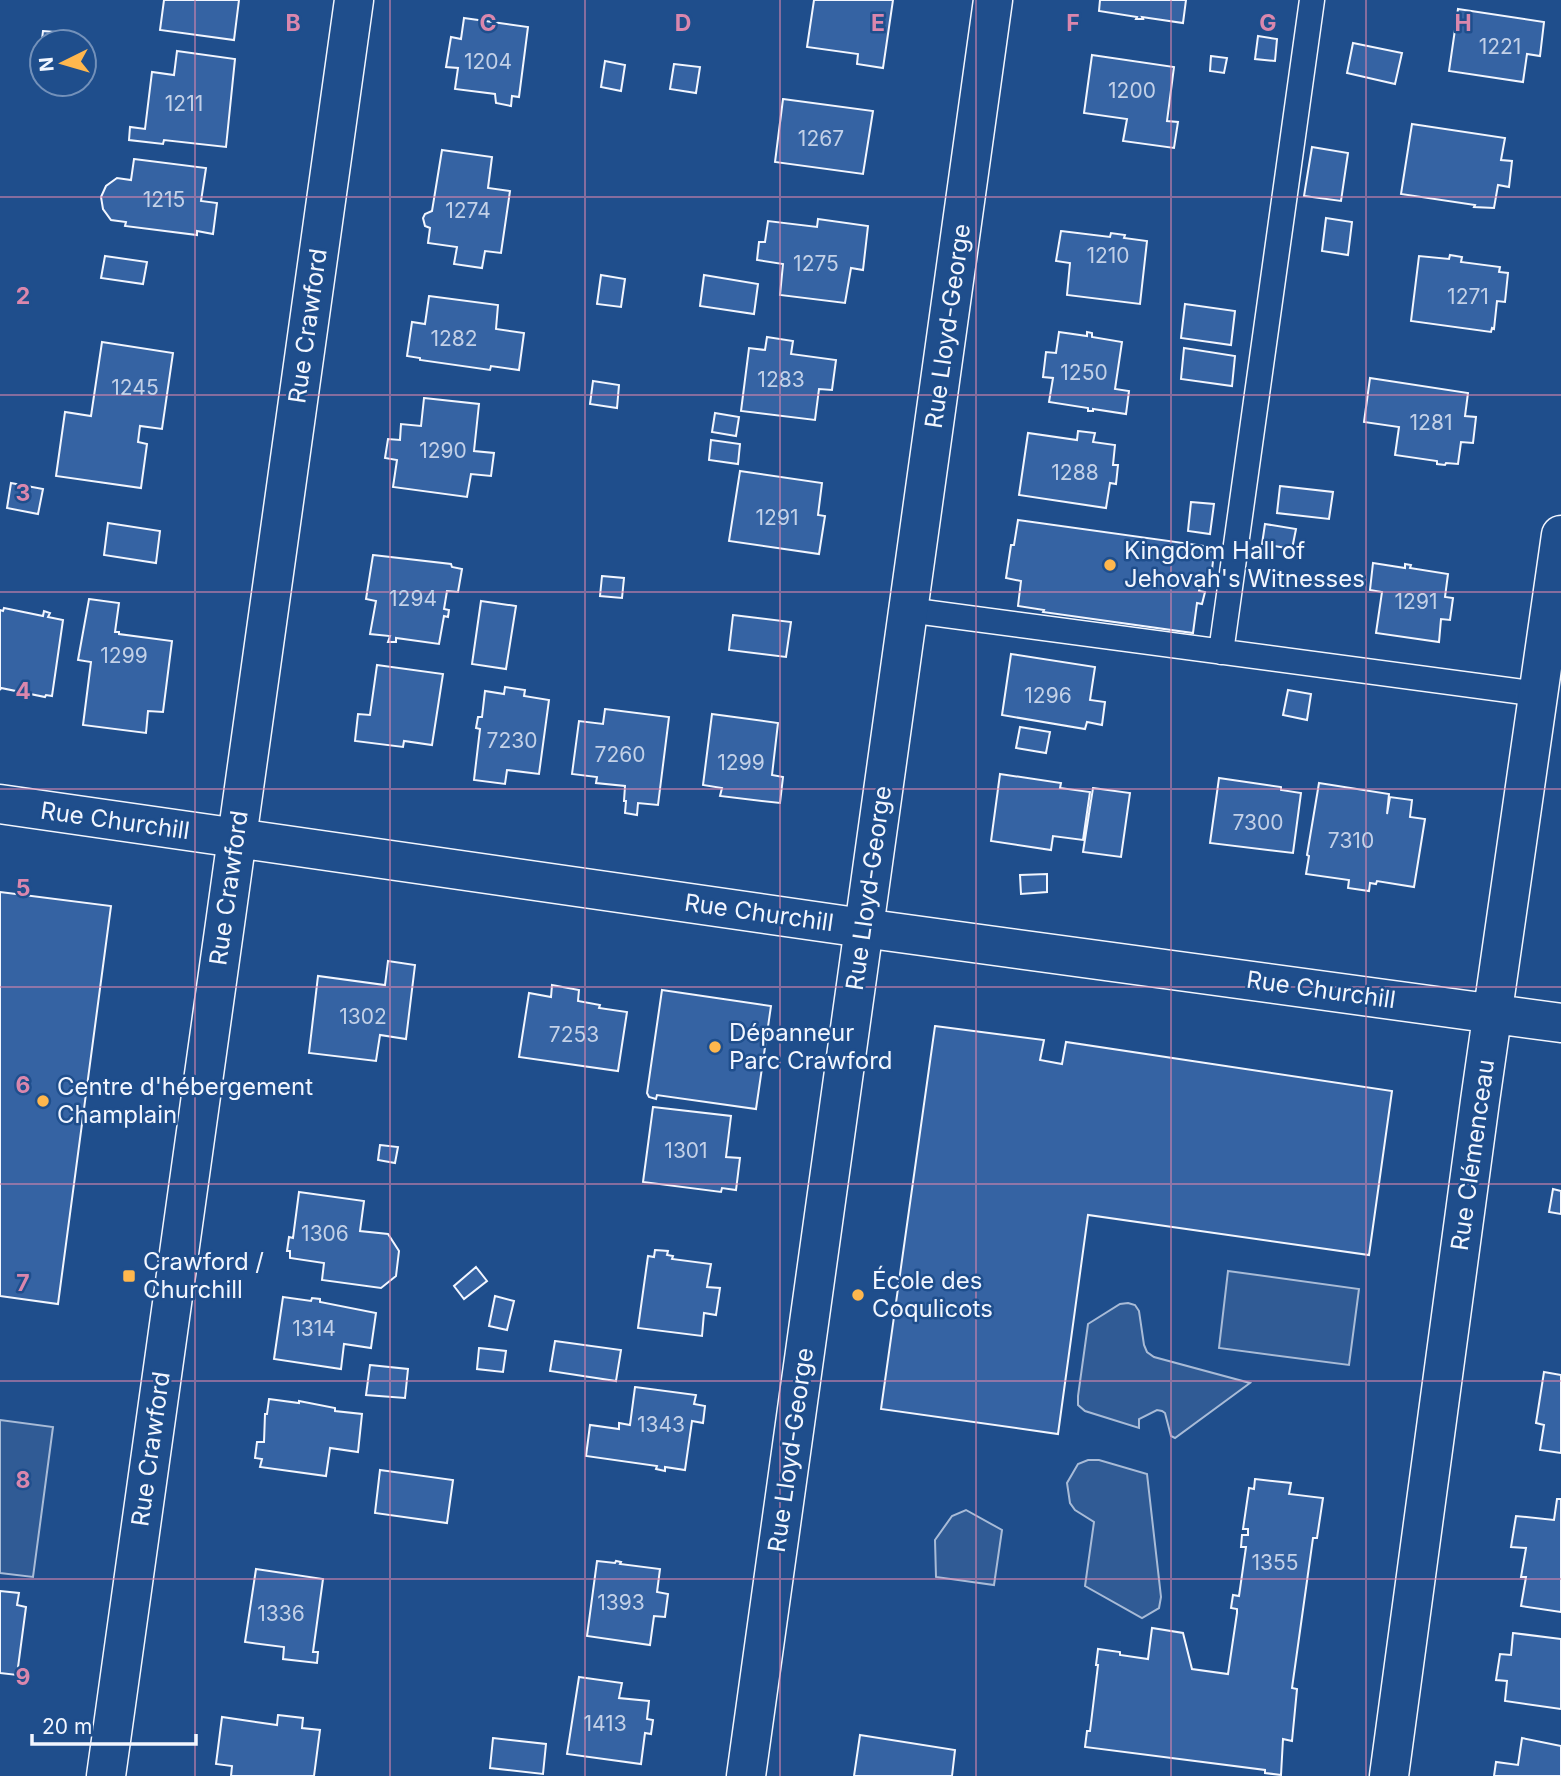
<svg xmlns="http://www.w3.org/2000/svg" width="1561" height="1776" font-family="Inter,sans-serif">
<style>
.built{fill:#305b95;stroke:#a8bbd7;stroke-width:2}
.building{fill:#3563a3;stroke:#f2f6ff;stroke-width:2}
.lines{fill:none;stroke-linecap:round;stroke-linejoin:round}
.service-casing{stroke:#f2f6ff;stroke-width:27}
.minor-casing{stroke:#f2f6ff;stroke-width:41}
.service{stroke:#1f4e8c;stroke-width:24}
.minor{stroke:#1f4e8c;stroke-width:38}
.grid{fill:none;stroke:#da87ad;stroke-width:2;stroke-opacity:0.55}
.poi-dot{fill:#ffb74d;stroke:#1f4e8c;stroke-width:2.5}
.labels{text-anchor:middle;stroke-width:5;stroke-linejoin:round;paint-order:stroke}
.number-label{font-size:21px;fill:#c3d1e8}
.street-label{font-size:24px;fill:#f2f6ff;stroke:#1f4e8c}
.poi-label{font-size:24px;fill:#f2f6ff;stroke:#1f4e8c;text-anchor:start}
.grid-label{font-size:23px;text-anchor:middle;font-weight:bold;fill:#da87ad;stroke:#1f4e8c;stroke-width:5;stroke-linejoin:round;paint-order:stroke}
</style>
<rect width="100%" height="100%" fill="#1f4e8c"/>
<path class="built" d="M1228,1271L1359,1289L1349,1365L1219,1348Z
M1128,1303L1135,1305L1139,1311L1144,1345L1147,1352L1154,1357L1250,1383L1175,1438L1171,1436L1165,1413L1162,1411L1157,1410L1139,1419V1428L1085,1411L1078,1405V1396L1088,1324L1120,1304Z
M0,1420L53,1427L33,1577L0,1573Z
M1088,1460H1099L1147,1474L1161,1597L1159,1608L1142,1618L1085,1586L1094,1522L1075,1510L1070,1503L1067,1483L1078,1464Z
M966,1510L1002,1530L994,1585L936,1577L935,1540L952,1516Z"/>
<path class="building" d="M164,0H239L234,40L160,30Z
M814,0H893L883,68L857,64L858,54L807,47Z
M1100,0H1186L1183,23L1142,17L1143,19H1136L1137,17L1099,11Z
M1458,9L1544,22L1540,56L1527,54L1523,82L1449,71Z
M464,18L528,27L519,97L512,96L511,106L496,103L495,94L455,89L458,68L446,67L451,37L461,39Z
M43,31L66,33L65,42H42L41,48Z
M1258,36L1277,39L1275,61L1255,59Z
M1353,43L1402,53L1395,84L1347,73Z
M177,51L235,59L226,147L164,140L163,144L129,140L130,127L145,129L152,72L174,75Z
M1092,55L1174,67L1167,121L1178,122L1174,148L1123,141L1127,119L1084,113Z
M1211,56L1227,58L1224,73L1210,71Z
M605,61L625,65L621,91L601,87Z
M674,64L700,67L696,93L670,89Z
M783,99L873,111L863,174L775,162Z
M1412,124L1505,138L1501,160L1512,161L1509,187L1498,185L1494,208L1474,207L1475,205L1401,194Z
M1312,147L1348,153L1341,201L1304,196Z
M442,150L492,157L488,188L510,191L501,253L485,251L482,268L454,264L457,247L428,243L430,228L425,226L423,218L425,214L432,211Z
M134,159L206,168L201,201L217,203L213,234L197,231V235L125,226L126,222L111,220L103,209L101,197L106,186L117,178L131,180Z
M1326,218L1352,222L1348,255L1322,251Z
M818,219L868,226L863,270L851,268L845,303L780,295L783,264L757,260L759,242H765L768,221L817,227Z
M1061,231L1110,237L1111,233L1125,235L1124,238L1147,241L1140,304L1067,295L1070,263L1056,261Z
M1450,255L1462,257L1461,262L1500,267L1499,272L1508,273L1505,302L1497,301L1494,329L1492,328L1491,332L1411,321L1419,256L1449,259Z
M105,256L147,262L143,284L101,278Z
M601,275L625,279L621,307L597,304Z
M704,275L758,284L754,314L700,306Z
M429,296L498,305L496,329L524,333L519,370L491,366L490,370L420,360V358L407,356L412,322L425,324Z
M1185,304L1235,311L1231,345L1181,338Z
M1059,332L1087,336V332L1092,333V337L1122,342L1115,389L1129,391L1126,414L1093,409V411H1088V408L1049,402L1053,378L1043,377L1046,352L1056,353Z
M767,337L793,341L791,354L836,360L832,390L819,389L815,420L741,411L749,348L765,350Z
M102,342L173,353L162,429L140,426L138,442L147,444L141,488L56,476L65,412L91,416Z
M1184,348L1235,356L1232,386L1181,379Z
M1370,378L1468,393L1465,416L1476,417L1473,443L1461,442L1458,464L1446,463L1445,465L1437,464V461L1395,455L1399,427L1364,422Z
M593,381L619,385L617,408L590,404Z
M424,398L479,404L474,451L494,453L491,476L471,474L467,497L393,487L397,460L385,458L388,439L400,440L401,424L421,426Z
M715,413L739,417L736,436L712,432Z
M1078,431L1095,433L1093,442L1115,445L1113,465H1118L1116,484L1110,483L1106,508L1019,495L1028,433L1077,440Z
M711,440L740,444L738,464L709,460Z
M740,471L822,483L818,515L825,516L819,554L729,541Z
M11,483L43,489L38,514L7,508Z
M1280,486L1333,492L1329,519L1277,513Z
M1191,502L1214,504L1210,534L1188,531Z
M1018,520L1205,546V551L1214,552L1211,579L1201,577L1199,591L1205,592L1202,604L1197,603L1193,633L1043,612L1044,610L1018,606L1021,581L1006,578L1011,545H1014Z
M108,523L160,531L156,563L104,555Z
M1265,524L1296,529L1292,549L1262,544Z
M373,555L451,564L452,567L462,569L458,592L447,591L444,609L449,610L448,617L444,616L439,644L396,638V642H388L390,636L370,634L376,601L366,599Z
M1373,563L1405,568V564L1411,565L1410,568L1448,574L1445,597L1453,598L1450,620L1441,619L1439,642L1376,633L1382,592L1370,590Z
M602,576L624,578L622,598L600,596Z
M89,599L119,603L115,632H119V634L172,641L163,712L148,711L146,733L83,725L91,662L78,660Z
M481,601L516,606L506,669L472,664Z
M4,608L43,616L44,611L50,613L48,617L63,620L52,696L46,695L45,697L1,688L0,690V610L3,611Z
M733,615L791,622L786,657L729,650Z
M1011,654L1095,667L1090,700L1105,702L1102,725L1087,722L1085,729L1002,715Z
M377,665L443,674L432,745L404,741L403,747L355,741L358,714L370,715Z
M505,687L525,690L524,696L549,700L539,774L507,770L505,784L474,780L480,729L476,728L478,717H482L485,691L504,694Z
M1288,690L1311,694L1307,720L1283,715Z
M605,709L669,717L658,805L638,803L637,815L625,813L626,801H624L625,786L596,783L597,777L572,774L579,721L603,724Z
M712,714L778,723L772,775L783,777L780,803L720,796L722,788L703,785Z
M1020,727L1050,732L1046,753L1016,748Z
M1000,774L1061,783L1060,788L1090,792L1083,840L1053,836L1051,850L991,841Z
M1219,778L1281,787V790L1301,793L1293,853L1210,843Z
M1319,783L1389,794L1387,814L1390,797L1412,800L1410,817L1425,819L1414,887L1377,881L1376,884L1370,883L1369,891L1348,888L1349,880L1306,874L1309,856L1307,855Z
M1093,788L1130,793L1121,857L1083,852Z
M1047,874V892L1021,894L1020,875Z
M0,892L111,906L58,1304L0,1296Z
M388,961L415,965L406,1039L380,1035L376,1061L309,1053L318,976L385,985Z
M552,985L579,990L578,1001L600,1005L599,1008L627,1012L618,1071L519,1057L529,993L551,997Z
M662,990L771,1006L756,1109L657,1095L656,1099L649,1097L647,1093Z
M935,1026L1044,1040L1040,1060L1062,1064L1066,1042L1392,1091L1369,1255L1088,1215L1058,1434L881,1409Z
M653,1107L731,1116L726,1157L740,1158L736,1190L722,1188L721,1192L643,1182Z
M380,1145L398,1147L395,1163L378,1160Z
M1553,1189L1561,1191V1214L1549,1212Z
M299,1192L364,1201L360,1231L388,1234L399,1251L396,1276L381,1288L322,1280L324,1263L290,1258V1251H287L289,1237L293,1238Z
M655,1250L668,1251L667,1255L673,1256L672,1259L711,1264L707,1287L720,1288L716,1315L704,1313L702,1336L638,1328L648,1256L654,1257Z
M476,1267L487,1281L464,1299L454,1286Z
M495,1296L514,1301L507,1330L489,1326Z
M283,1297L311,1301L312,1298L320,1299V1302L376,1313L371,1348L344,1344L341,1369L274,1359Z
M555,1341L621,1350L616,1381L550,1371Z
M479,1348L506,1351L503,1372L477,1369Z
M370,1365L408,1369L405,1398L366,1395Z
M1544,1372L1561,1375V1453L1540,1450L1544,1425L1536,1423Z
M635,1387L696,1395L694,1404L705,1406L703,1423L692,1421L685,1470L665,1467V1471L656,1469L657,1466L586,1456L590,1425L619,1429V1423L630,1425Z
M269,1399L299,1403V1401L335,1408V1411L362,1414L358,1452L330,1448L326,1476L260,1467L262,1459L255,1458L257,1442H264L265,1414H267Z
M380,1470L453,1480L447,1523L375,1513Z
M1255,1479L1291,1483L1289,1494L1323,1498L1317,1538H1313L1292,1688L1297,1689L1292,1741L1283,1739L1281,1775L1265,1773V1770L1085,1747L1087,1731H1090L1098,1665H1096L1098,1649L1120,1652V1655L1148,1659L1152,1628L1183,1633L1192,1669L1228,1674L1237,1613V1609L1231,1608L1233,1595L1239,1596L1246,1547H1241L1242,1535H1248V1529H1243L1249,1488L1254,1489Z
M1557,1499H1561V1612L1521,1606L1526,1577H1521L1526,1548L1511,1547L1516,1516L1554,1520Z
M597,1561L615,1563L616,1561L621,1562L620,1564L660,1569L657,1592L668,1594L665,1617L654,1616L650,1645L587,1636Z
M256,1569L323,1579L313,1652H318L317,1663L283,1659L284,1647L245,1642Z
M0,1591L19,1593L17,1605L26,1607L17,1675L0,1673Z
M1513,1633L1561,1639V1709L1505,1701L1507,1681L1496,1680L1500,1654L1511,1655Z
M579,1677L622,1683L619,1698L649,1701L647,1719L653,1720L651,1734L645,1733L641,1764L567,1754Z
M278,1715L303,1718L302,1728L320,1730L314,1776H231L232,1766L216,1764L222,1717L277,1725Z
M860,1735L955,1750L952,1776H854Z
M493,1738L546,1744L543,1774L490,1768Z
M1522,1738L1561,1746V1776H1494L1496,1762L1518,1765Z"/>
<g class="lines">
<g class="service-casing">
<path id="service" d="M908,610L1539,694
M1221,652L1312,0"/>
</g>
<g class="minor-casing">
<path id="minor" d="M0,804L863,928L1561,1023
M106,1776L354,0
M746,1776L993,0
M1389,1776L1480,1101L1561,535"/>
</g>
<use href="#service" class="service"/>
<use href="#minor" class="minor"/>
</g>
<path class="grid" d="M195,0V1776M390,0V1776M585,0V1776M780,0V1776M976,0V1776M1171,0V1776M1366,0V1776M0,197H1561M0,395H1561M0,592H1561M0,789H1561M0,987H1561M0,1184H1561M0,1381H1561M0,1579H1561"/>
<g class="poi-dot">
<circle cx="1110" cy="565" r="7"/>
<circle cx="715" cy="1047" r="7"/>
<circle cx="43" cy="1101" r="7"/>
<rect x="122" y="1269" width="14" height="14" rx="3.5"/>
<circle cx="858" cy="1295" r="7"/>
</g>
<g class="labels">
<g class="number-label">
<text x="1500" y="54">1221</text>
<text x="488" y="69">1204</text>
<text x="1132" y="98">1200</text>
<text x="184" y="111">1211</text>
<text x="821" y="146">1267</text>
<text x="164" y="207">1215</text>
<text x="468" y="218">1274</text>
<text x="1108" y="263">1210</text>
<text x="816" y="271">1275</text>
<text x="1468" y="304">1271</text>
<text x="454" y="346">1282</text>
<text x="1084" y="380">1250</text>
<text x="781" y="387">1283</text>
<text x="135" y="395">1245</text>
<text x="1431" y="430">1281</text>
<text x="443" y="458">1290</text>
<text x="1075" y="480">1288</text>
<text x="777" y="525">1291</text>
<text x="413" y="606">1294</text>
<text x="1416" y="609">1291</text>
<text x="124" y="663">1299</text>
<text x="1048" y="703">1296</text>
<text x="512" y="748">7230</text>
<text x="620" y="762">7260</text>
<text x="741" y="770">1299</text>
<text x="1258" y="830">7300</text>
<text x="1351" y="848">7310</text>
<text x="363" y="1024">1302</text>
<text x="574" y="1042">7253</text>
<text x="686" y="1158">1301</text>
<text x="325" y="1241">1306</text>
<text x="314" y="1336">1314</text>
<text x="661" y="1432">1343</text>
<text x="1275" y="1570">1355</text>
<text x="621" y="1610">1393</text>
<text x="281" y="1621">1336</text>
<text x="605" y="1731">1413</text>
</g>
<g class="street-label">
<text transform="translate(308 326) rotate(-82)" y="8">Rue Crawford</text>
<text transform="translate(948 326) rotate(-82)" y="8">Rue Lloyd-George</text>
<text transform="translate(115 821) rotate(8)" y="8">Rue Churchill</text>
<text transform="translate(229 888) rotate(-82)" y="8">Rue Crawford</text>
<text transform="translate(869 888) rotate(-82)" y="8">Rue Lloyd-George</text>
<text transform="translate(759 913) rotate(8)" y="8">Rue Churchill</text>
<text transform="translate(1321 990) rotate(8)" y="8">Rue Churchill</text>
<text transform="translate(1473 1155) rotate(-82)" y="8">Rue Clémenceau</text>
<text transform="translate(151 1449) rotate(-82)" y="8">Rue Crawford</text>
<text transform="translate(791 1450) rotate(-82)" y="8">Rue Lloyd-George</text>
</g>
<g class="poi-label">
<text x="1124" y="559">Kingdom Hall of<tspan x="1124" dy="28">Jehovah's Witnesses</tspan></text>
<text x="729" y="1041">Dépanneur<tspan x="729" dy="28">Parc Crawford</tspan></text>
<text x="57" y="1095">Centre d'hébergement<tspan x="57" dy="28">Champlain</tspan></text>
<text x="143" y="1270">Crawford /<tspan x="143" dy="28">Churchill</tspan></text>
<text x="872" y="1289">École des<tspan x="872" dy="28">Coqulicots</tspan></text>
</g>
</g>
<g class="grid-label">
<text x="293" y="31">B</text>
<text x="488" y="31">C</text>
<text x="683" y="31">D</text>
<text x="878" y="31">E</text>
<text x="1073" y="31">F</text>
<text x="1268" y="31">G</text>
<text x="1463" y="31">H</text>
<text x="23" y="304">2</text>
<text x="23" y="501">3</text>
<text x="23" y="699">4</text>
<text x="23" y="896">5</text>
<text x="23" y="1093">6</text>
<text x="23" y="1291">7</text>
<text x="23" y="1488">8</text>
<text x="23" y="1685">9</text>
</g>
<g transform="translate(63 63) rotate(265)"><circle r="33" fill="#1f4e8c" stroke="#7391ba" stroke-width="2"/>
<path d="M0-5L12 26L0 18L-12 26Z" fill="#ffb74d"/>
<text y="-10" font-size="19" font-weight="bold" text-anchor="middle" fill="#f2f6ff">N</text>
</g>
<path d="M32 1734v10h164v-10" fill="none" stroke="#f2f6ff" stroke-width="3.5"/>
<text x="42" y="1734" font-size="21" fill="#f2f6ff" stroke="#1f4e8c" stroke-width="5" paint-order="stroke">20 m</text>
</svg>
